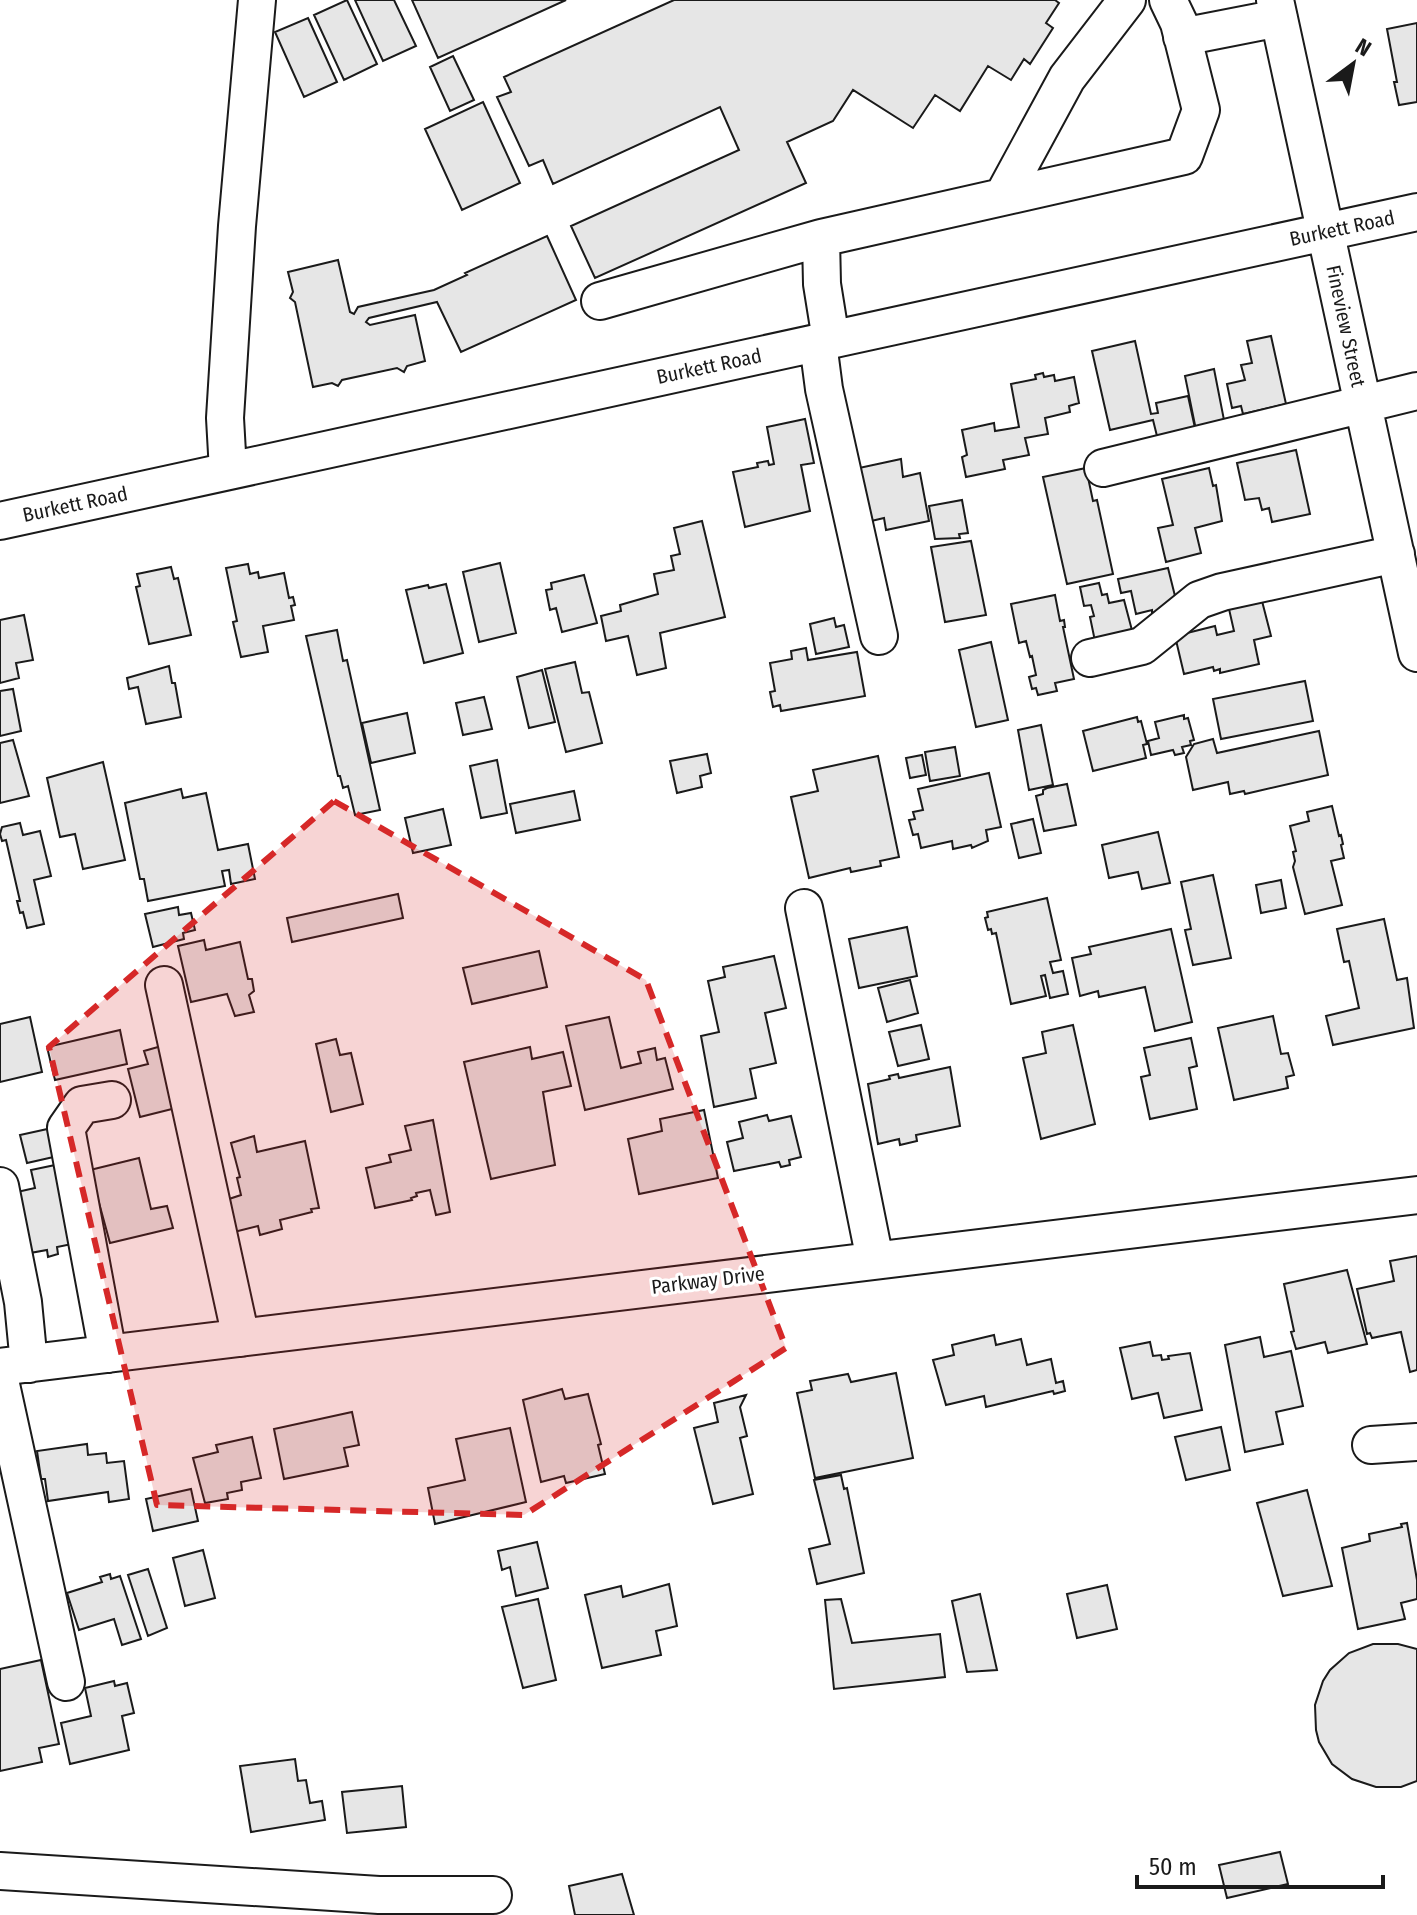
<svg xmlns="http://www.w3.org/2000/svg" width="1417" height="1915" font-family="'Fira Sans Condensed',sans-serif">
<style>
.building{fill:#e6e6e6;stroke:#1a1a1a;stroke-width:2}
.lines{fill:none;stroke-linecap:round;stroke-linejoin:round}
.minor-casing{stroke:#1a1a1a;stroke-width:40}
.minor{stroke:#fff;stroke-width:36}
.marked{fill:#d62828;fill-opacity:0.2;stroke:#d62828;stroke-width:6;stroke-dasharray:16 10;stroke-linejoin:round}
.labels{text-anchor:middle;stroke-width:6;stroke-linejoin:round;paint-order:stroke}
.street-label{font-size:20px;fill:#1a1a1a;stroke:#fff}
</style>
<rect width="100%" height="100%" fill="#fff"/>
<path class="building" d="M347,0L377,64L344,80L314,15Z
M355,0H394L416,46L383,61Z
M412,0H566L438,58Z
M1055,0L1059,3L1046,23L1053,28L1030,64L1024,59L1011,80L988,66L960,111L935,95L913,128L853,90L833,121L787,142L806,183L595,278L571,226L739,150L720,107L553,184L543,160L529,166L497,97L511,92L504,77L674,0Z
M308,18L337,82L304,97L275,32Z
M1417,23V102L1399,105L1394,82H1397L1387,29Z
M453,56L474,100L450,111L430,67Z
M483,102L520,183L462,210L425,129Z
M547,236L576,300L461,352L437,302L369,318L366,322L370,325L415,315L425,361L407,366L404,372L397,368L342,380L338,386L332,383L313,387L295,302L290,298L293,292L288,272L338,260L350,312L354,314L358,307L434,290L467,275L465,273Z
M1271,336L1286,404L1243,414L1241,406L1232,408L1227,384L1245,380L1241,365L1252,363L1247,341Z
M1135,341L1151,414L1158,413L1156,403L1188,396L1195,428L1157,436L1153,420L1110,430L1092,351Z
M1214,369L1224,420L1196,430L1185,376Z
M1043,373L1044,377L1054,375L1055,381L1074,377L1079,403L1069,406L1070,412L1045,418L1048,434L1025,438L1029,455L1003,460L1005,469L966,477L962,457L967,455L962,430L994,423L995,431L1019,427L1011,384L1036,379L1035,375Z
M805,419L814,463L801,465L810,511L745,527L733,472L758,467L757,463L768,461L769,465L774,464L767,427Z
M1296,450L1310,514L1272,522L1269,508L1262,510L1259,498L1245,500L1237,463Z
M901,459L903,477L920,473L929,521L886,530L884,518L867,522L859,468Z
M1086,468L1093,501L1097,500L1113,574L1067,584L1043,477Z
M1209,468L1213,486L1216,485L1222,521L1195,528L1201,553L1166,562L1158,528L1173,525L1162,479Z
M962,500L968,533L959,534L960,538L935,539L929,506Z
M702,521L725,617L660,633L666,668L637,675L628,636L606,641L601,616L621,611L620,605L658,594L654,574L674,570L671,556L680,554L674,528Z
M971,541L986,615L945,622L931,547Z
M500,563L516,633L479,642L463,572Z
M248,564L250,574L258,572L259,578L284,573L289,598L293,597L295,605L291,606L294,620L263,626L268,652L241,657L233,622L237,621L226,568Z
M171,567L174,579L178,578L191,635L149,644L136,587L140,586L137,574Z
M1168,568L1177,604L1162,611L1152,613V610L1136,614L1131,591L1121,593L1118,579Z
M584,575L597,623L562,632L556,608L550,610L546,590L552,589L551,583Z
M1099,583L1102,595L1107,594L1109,603L1124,600L1134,638L1096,646L1090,617L1094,616L1091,605L1084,606L1080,587Z
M446,584L463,653L424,663L406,590L428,585L429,588Z
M1055,595L1060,621L1064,620L1065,627H1063L1074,679L1055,683L1057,691L1038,695L1036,688L1032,689L1029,677L1036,675L1032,656L1030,657L1026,641L1019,643L1011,604Z
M1262,601L1271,636L1254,640L1259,664L1220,673V669L1214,671L1213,667L1184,674L1175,636L1215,626L1217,635L1234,631L1229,609Z
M24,615L33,660L16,663L19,678L0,683V620Z
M834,618L836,627L844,625L849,647L816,654L810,624Z
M337,630L343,661L347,660L380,810L355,815L348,786L343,788L340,776H338L306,636Z
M991,642L1008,720L976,727L959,650Z
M806,648L808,660L857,652L865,696L781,711L780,705L773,707L770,692L775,691L770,663L792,659L791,651Z
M575,662L582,693L589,692L602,743L566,752L545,669Z
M169,666L172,683H175L181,717L146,724L138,687L129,689L127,678Z
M542,670L555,722L529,728L517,677Z
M1305,681L1313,721L1221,739L1213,699Z
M13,689L21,731L0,736V691Z
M484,697L492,729L463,735L456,703Z
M407,713L415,753L371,763L362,723Z
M1184,715V719L1188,718L1194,740L1190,741L1191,745L1182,747L1184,753L1175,755L1173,750L1151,755L1148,741L1159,738L1155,722Z
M1137,717L1138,722L1141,721L1147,744L1143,745L1146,758L1093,771L1083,731Z
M1041,725L1053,785L1029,790L1018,730Z
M1319,731L1328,775L1245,794L1244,791L1230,794L1228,782L1193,790L1186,757L1194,744L1213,739L1217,753Z
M13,740L29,796L0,803V743Z
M955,747L960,776L930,781L925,752Z
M707,754L711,773L700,776L702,787L677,793L670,761Z
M922,755L926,775L910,778L906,758Z
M878,756L899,857L880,861L881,866L851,872L850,868L809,878L791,797L818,791L813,770Z
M497,760L507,813L481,818L470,766Z
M103,762L125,860L83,869L75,834L60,837L47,778Z
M989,773L1001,827L986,830L988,841L972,848L971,845L953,849L952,841L921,848L918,834L913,835L909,820L915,819L913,812L923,810L918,789Z
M1067,784L1076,825L1044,831L1036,796L1043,794V790L1047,788Z
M181,789L183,798L206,793L218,850L248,844L255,879L231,884L229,870L222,871L225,886L148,901L144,879H140L125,803Z
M574,791L580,820L516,833L510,804Z
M1332,806L1339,836L1341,835L1343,844L1341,845L1344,858L1331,861L1342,905L1305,914L1293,867L1295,861L1293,852L1296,851L1290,826L1309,821L1307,812Z
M443,809L451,845L413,853L405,818Z
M1033,819L1041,853L1019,858L1011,824Z
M20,823L23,835L40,831L51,876L34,880L44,924L27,928L23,912L20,913L17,901H20L6,840L2,841L0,834L2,827Z
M1158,832L1170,883L1142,889L1138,872L1109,878L1102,845Z
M1213,875L1231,958L1193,965L1185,930L1191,929L1181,882Z
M1281,880L1286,908L1261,913L1256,885Z
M398,894L403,918L292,942L287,918Z
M1047,898L1061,960L1050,962L1053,973L1063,971L1068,994L1050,998L1045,975L1041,976L1046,996L1011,1004L996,933L992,934L991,929L988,930L985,918L988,917L987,912Z
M178,907L179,915L191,913L195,930L183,933L184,939L153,947L145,914Z
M1384,919L1397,980L1407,978L1414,1028L1333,1045L1326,1016L1359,1008L1349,961L1344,962L1337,929Z
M907,927L917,976L859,988L849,939Z
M1171,929L1192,1022L1155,1031L1145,987L1099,997L1098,991L1080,996L1072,958L1091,954L1089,947Z
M204,940L206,950L240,942L248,979H252L254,991L249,995L254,1012L235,1016L227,994L191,1002L178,946Z
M539,951L547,987L472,1004L463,968Z
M774,956L786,1008L765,1013L776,1063L750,1069L756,1098L714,1107L701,1036L719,1032L708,981L725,977L723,967Z
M910,980L918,1013L887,1022L878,988Z
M1273,1016L1281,1054L1288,1053L1294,1075L1286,1077L1288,1088L1234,1100L1218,1028Z
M30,1017L42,1072L0,1082V1024Z
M609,1017L621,1068L641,1063L638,1052L655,1048L657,1060L665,1058L673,1089L585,1110L566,1026Z
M921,1025L929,1059L898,1066L889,1032Z
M1073,1025L1095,1124L1041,1139L1023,1058L1046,1053L1042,1032Z
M120,1030L127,1064L55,1080L47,1047Z
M1191,1038L1197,1066L1189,1068L1197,1109L1150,1119L1141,1077L1150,1075L1144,1048Z
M336,1039L340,1055L351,1053L363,1104L331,1112L316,1044Z
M165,1045L180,1107L140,1117L128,1069L148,1064L144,1051Z
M530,1047L532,1059L563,1052L571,1086L543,1092L555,1165L491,1179L464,1062Z
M950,1067L960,1126L916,1135L917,1141L900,1145L899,1139L878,1144L868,1084L890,1079L889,1076L898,1074L899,1078Z
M704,1110L718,1178L639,1194L628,1139L662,1131L660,1119Z
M767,1115L769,1121L791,1116L801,1157L789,1160L790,1165L781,1167L779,1162L734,1171L727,1142L743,1138L739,1122Z
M433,1120L450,1212L436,1215L430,1190L416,1193L417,1196L411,1198L412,1200L375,1208L366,1168L391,1162L389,1155L411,1150L405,1126Z
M52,1128L58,1156L27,1163L20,1135Z
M254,1136L257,1152L305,1141L319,1208L311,1209L312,1212L280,1220L282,1229L260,1235L258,1226L234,1232L226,1200L241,1195L237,1178L240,1177L231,1143Z
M139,1158L151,1209L167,1206L173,1228L110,1243L90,1170Z
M60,1164L77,1243L57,1247L58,1254L48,1257L47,1250L30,1253L17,1192L35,1188L31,1170Z
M1417,1256V1370L1410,1372L1401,1332L1372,1338L1370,1333L1367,1334L1357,1289L1394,1281L1390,1261Z
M1347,1270L1367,1344L1328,1353L1325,1342L1296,1349L1291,1332L1294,1331L1284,1284Z
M994,1335L996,1345L1021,1339L1027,1365L1051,1359L1056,1383L1063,1381L1065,1391L1054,1394L1053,1391L986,1407L984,1396L946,1405L933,1360L954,1355L952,1345Z
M1260,1337L1264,1357L1291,1351L1303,1406L1276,1412L1283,1444L1245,1452L1225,1345Z
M1150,1342L1153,1356L1161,1355L1162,1360L1169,1359L1168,1356L1190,1353L1202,1410L1164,1418L1158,1393L1132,1399L1120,1348Z
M896,1373L913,1458L815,1478L797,1393L812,1390L810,1381L848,1374L851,1382Z
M562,1389L565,1399L588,1394L601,1444L598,1445L605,1474L566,1483L564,1476L541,1482L523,1400Z
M746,1395L740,1407L747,1436L740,1438L753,1494L713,1504L694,1428L718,1422L714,1403Z
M352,1412L359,1445L344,1448L348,1466L284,1479L274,1429Z
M1221,1427L1230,1470L1186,1480L1175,1437Z
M510,1428L526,1502L435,1524L428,1488L465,1480L456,1439Z
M252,1437L261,1478L241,1482L242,1490L227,1493L228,1499L205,1503L193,1458L218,1452L216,1445Z
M87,1444L88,1455L106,1453L107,1463L124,1461L129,1499L109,1502L108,1492L48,1501L45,1479H41L37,1451Z
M841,1475L844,1489L847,1488L864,1573L817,1584L809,1549L830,1544L814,1480Z
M191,1489L198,1521L153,1531L146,1499Z
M1307,1490L1332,1586L1283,1596L1257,1503Z
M1407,1523L1417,1580V1599L1401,1603L1405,1619L1358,1629L1342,1548L1370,1541L1369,1534L1402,1527L1401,1524Z
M537,1542L548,1588L516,1596L510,1567L502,1570L498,1551Z
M203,1550L215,1598L185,1606L173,1558Z
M148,1569L167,1628L148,1636L128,1575Z
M110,1574L111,1579L120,1576L141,1639L122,1645L114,1619L79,1630L67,1593L102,1582L100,1577Z
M669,1584L677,1626L656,1631L661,1655L602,1668L585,1595L621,1586L623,1597Z
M1107,1585L1117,1629L1077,1638L1067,1594Z
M980,1594L997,1670L967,1672L952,1601Z
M538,1599L556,1680L523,1688L502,1607Z
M841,1599L852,1643L940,1634L945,1677L834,1689L825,1600Z
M1373,1644H1398L1417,1649V1781L1401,1787H1376L1352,1779L1332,1764L1319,1742L1316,1730L1315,1705L1323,1681L1330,1670L1349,1653Z
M41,1660L59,1744L39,1748L42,1762L0,1771V1669Z
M114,1681L115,1686L127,1683L134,1713L122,1716L129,1750L70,1764L61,1723L91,1716L85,1688Z
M295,1759L298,1781L306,1780L310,1803L322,1801L325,1820L251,1832L240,1766Z
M402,1786L406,1827L347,1833L342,1792Z
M1280,1852L1288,1884L1227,1898L1219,1865Z
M622,1874L634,1915H575L569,1886Z"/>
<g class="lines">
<g class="minor-casing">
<path id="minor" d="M1275,0L1417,653
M1182,37L1279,18
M1003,196L1067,78L1127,0
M600,301L821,238
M831,340L822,284L821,238L1184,156L1201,110L1179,23L1168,0
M818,343L824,389L879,636
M1103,468L1417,391
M228,471L225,418L237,226L257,0
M0,521L1417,212
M1090,658L1142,646L1199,600L1222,592L1396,554
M804,908L875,1260
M164,985L241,1338
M0,1186L23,1302L29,1364
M108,1354L66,1128L82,1105L112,1100
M0,1367L1417,1195
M0,1380L66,1682
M1371,1445L1417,1442
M0,1871L379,1895H493"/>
</g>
<use href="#minor" class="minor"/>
</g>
<path class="marked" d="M334,801L646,980L786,1348L524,1515L157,1505L49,1047Z"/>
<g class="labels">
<g class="street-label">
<text transform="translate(1342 228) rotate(-12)" y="7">Burkett Road</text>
<text transform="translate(1346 326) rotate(78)" y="7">Fineview Street</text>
<text transform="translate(709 366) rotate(-12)" y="7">Burkett Road</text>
<text transform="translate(75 504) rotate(-12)" y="7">Burkett Road</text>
<text transform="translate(708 1280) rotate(-7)" y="7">Parkway Drive</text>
</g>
</g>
<g transform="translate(1353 64) rotate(32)" stroke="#ffffff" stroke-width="6" paint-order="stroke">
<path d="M0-6L14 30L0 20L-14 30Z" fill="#1a1a1a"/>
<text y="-12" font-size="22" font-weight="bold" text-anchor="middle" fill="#1a1a1a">N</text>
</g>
<path d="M1137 1875v12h246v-12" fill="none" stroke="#1a1a1a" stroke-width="4"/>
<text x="1149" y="1875" font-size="24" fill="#1a1a1a" stroke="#ffffff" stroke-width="6" paint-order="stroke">50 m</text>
</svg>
